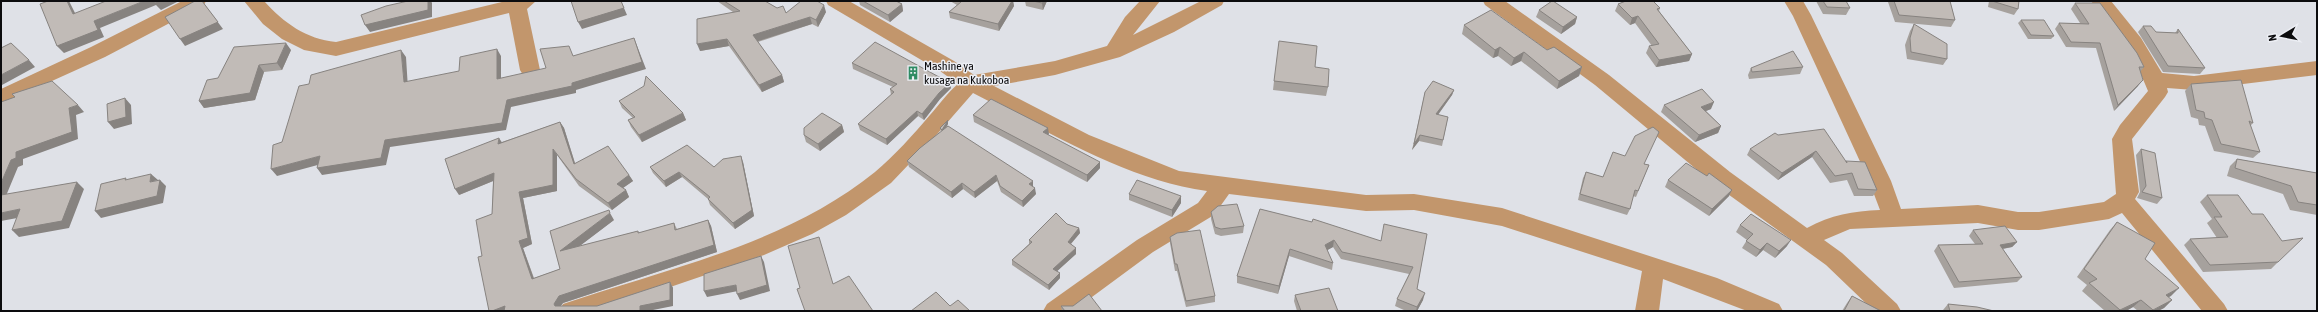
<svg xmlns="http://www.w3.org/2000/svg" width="2318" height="312" font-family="'Asap Condensed',sans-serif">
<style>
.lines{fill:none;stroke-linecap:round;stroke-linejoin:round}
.minor{fill:#c2966c;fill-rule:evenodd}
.wall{fill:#a6a19d}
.shaded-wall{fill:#878380}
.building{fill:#c1bbb7;stroke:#878380}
.labels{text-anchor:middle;stroke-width:3;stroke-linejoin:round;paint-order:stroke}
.poi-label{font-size:12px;fill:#0c0c0e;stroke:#eceef4;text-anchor:start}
</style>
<rect width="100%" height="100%" fill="#dfe1e7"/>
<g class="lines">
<path class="minor" d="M182,1H206L204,5L105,57L1,104V89L91,47Z
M244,1H264C284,23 306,39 336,42L506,1H536L527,9L540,70L537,75L530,77L523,75L520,70L509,13L336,56L304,50L282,39L263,24Z
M826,1H849L954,61L974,75L1055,61L1107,46L1125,17L1140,1H1160L1133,35L1201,1H1224L1222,5L1174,32L1120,57L1055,75L994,86L1089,135L1179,171L1366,195L1414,194L1502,208L1717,278L1779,304L1783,311H1747L1663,279L1659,311H1635L1642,271L1502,226L1414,210L1366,211L1229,194L1214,215L1153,252L1073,311H1043L1047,304L1137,240L1198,203L1207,191C1125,180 1046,130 973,93L932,140L891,183L846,215L812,234L764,255L600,311H559L563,304C669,268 786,244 875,172C895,155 913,135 930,115C939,105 947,93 958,84L940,71L828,5Z
M1483,1H1505L1609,75L1730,172L1807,228C1831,215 1853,211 1880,210L1869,181L1793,16L1784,1H1803L1811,15L1891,181L1901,209L1978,205L2018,212H2039L2104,202L2116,194L2112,139L2120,125L2148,91L2134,58L2091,1H2111L2141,38L2162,73L2194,76L2317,61V75L2194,90L2167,88L2168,92L2165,97L2132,139L2139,192L2135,199L2224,304L2228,311H2202L2122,213L2109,219L2039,230H2018L1978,223L1850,229L1824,240L1842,253L1897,304L1901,311H1874L1826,265L1714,184L1595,85L1485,5Z"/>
</g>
<path class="wall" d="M717,1H765L777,8L786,13L826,12L818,27L812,24L758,42L782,75L784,82L762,92L729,46L700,51L733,12Z
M859,1H896L902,4L903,11L890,22L860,5Z
M950,1H1013L1014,6L999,31L950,18L949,12L957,5Z
M1025,1H1047L1043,10L1026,6Z
M1623,1H1653L1660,8L1659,11L1692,54L1689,61L1656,67L1646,53L1649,46H1652L1635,23L1630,25L1615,11L1618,4L1623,2Z
M1816,1H1846L1850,8L1846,15L1823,14Z
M1889,1H1950L1955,20L1951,27L1895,22L1888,2Z
M1989,1H2019L2018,9L2014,15L1988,7Z
M2075,3L2144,67L2140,72L2138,86L2114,111L2096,48L2066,47L2055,29L2059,23H2080L2071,9Z
M1539,10L1577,17L1575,24L1561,34L1536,17Z
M2021,20L2054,36L2051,39H2028L2018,23Z
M1914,24L1947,59L1943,65L1907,59L1905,45L1910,31Z
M1464,25L1547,50L1582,67L1579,76L1557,89L1521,61L1511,66L1498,56L1493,58L1462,34Z
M2143,26L2156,32L2175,33L2178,29L2205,68L2200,74L2163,72L2138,32Z
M291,50L282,70L264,72L255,100L204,108L199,101L218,78Z
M852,63L951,88L940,99L924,120L918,116L887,145L860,130L858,124L891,95L890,89L893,87L853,69Z
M1315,67L1328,87L1326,96L1273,90L1274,81Z
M1803,67L1800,74L1749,79L1748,75L1751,68Z
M2191,84L2253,123L2250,126L2260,152L2253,158L2214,151L2205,126L2199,125L2198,119L2191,117L2185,91Z
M1454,90L1452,95L1438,115L1448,117L1442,146L1419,141L1412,150L1425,92Z
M619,101L683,113L686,120L642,142L631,127L628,120L633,118L622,108Z
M1664,105L1711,109L1706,111L1721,126L1718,133L1695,142L1661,112Z
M973,115L1049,134L1048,135L1100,168L1087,182L974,122Z
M560,122L564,128L575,163L629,175L633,181L623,188L626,190L629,197L612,210L579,186L557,155V191L523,198L532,244L523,248L534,278L560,269L550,231L614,220L578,247L638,231L639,233L674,223L677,229L708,220L711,226L717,252L563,303L560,306H597L670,282L673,288V306L489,311L482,256L492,214L493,181L459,195L502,142Z
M948,124L946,128L1033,187L1036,194L1023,207L1001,192L997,181L975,198L963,189L952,198L909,167L907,161L941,132L940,128Z
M842,125L844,132L820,151L806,142L804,135Z
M1778,135L1846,161L1877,190L1873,196H1854L1847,180L1830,183L1812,157L1778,180L1747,155L1750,149Z
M2141,149L2162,198L2157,204L2137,198L2140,192L2136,155Z
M2237,159L2317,173V215L2290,210L2283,194L2227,176L2230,166Z
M743,162L754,216L735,229L710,205L708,199L682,177L666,187L653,173L650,167H714Z
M1644,164L1649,165L1636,197L1633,196L1630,209L1627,215L1578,200L1583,178L1586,172L1603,177Z
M1668,180L1729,196L1709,216L1665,187Z
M1129,194L1181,196V203L1172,217L1129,200Z
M2207,195L2278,262L2271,269L2203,272L2184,245L2190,239L2217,238L2207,223L2212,219L2200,202Z
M1260,209L1381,241L1427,234L1417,289L1423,300L1417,311H1406L1395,306L1397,299L1409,274L1341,259L1333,247L1327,250L1333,263L1332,270L1289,256L1278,294L1237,283V276Z
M1211,212L1244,226L1243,233L1221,236L1215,234L1211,219Z
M2117,222L2171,296L2168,297L2172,300L2164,308L2158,311H2138L2133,307L2126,311H2105L2082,291L2087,285L2077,277L2110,230Z
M1067,224L1079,228L1080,233L1071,244L1076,254L1057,271L1060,278L1049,290L1012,265V260L1029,244V240Z
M1740,225L1787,246L1775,258L1763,250L1756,257L1742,248L1747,240L1736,232Z
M1973,230L2017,242L2012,247L2003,249L2022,277L2017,282L1954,288L1934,251L1938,245L1975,244L1969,236Z
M1170,237L1215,296V302L1186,307L1177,271H1175L1170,243Z
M1295,295L1338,311H1297L1294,301Z
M1852,296L1881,311H1842L1847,303Z
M1948,304L1994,311H1943V310Z
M1061,306L1102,311H1062Z"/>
<path class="shaded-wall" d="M67,1H69L79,21L73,14Z
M144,1H179L161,10L156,5L100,28L104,37L64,53L57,46L94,21Z
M202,1L223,29L185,46L180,39Z
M428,1H431L432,3V17L370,32L365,25Z
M621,1L627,15L582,29L578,22Z
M1012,1H1013L1014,6L999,31L998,24Z
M1043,1H1047L1043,10L1042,3Z
M902,4L903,11L890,22L888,15Z
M824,5L826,12L818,27L816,20Z
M1638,16L1635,23L1630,25L1632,18Z
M810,17L812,24L755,42L753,35Z
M1577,17L1575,24L1561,34L1563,27Z
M634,38L646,69L576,90V93L511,107L506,130L390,147L386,165L322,175L317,168L385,140L507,100L572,83Z
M727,39L729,46L700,51L697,44Z
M286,43L291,50L282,70L277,63Z
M1500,47L1498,56L1493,58L1495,50Z
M497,49L501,56V86L497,79Z
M401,50L406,57L408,89L404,82Z
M1524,52L1521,61L1511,66L1514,58Z
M1692,54L1689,61L1656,67L1659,60Z
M29,60L35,67L2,85L1,84V75Z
M259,65L264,72L255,100L204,108L199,101Z
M1582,67L1579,76L1557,89L1559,81Z
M782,75L784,82L762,92L759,85Z
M2143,80L2138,86L2114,111L2118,105Z
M950,83L951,88L940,99L924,120L922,114L939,93Z
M1454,90L1452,95L1434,120L1436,114Z
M125,98L131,105L132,124L114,129L108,122Z
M1714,102L1711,109L1698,114L1701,107Z
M78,105L84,112L76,115L78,139L23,159V165L18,167L3,203L1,201V183L11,160L16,152L69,108Z
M917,111L918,116L887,145L886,139Z
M683,113L686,120L642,142L639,135Z
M948,120V124L943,133L942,130Z
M560,122L564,128L577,170L574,164Z
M842,125L844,132L820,151L818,144Z
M1721,126L1718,133L1695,142L1699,135Z
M1048,128L1049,134L1044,139L1043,132Z
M1420,135L1419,141L1412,150L1414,144Z
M499,138L503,144H498Z
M553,149L557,155V191L523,198L532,244L523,248L536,285L532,279L519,241V192Z
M1816,151L1812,157L1778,180L1782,173Z
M320,156L325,163L277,176L271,169Z
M741,156L743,162L754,216L735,229L733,223Z
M1100,162V168L1087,182V175Z
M679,172L682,177L666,187L664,181Z
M494,173L498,179L459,195L455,189Z
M151,174L158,180L150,182Z
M629,175L633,181L620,190L617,184Z
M996,175L997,181L975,198L974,192Z
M160,180L166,186L163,203L101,218L95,211Z
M1033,181V187L1029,184Z
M77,182L84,189L69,228L19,237L12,230Z
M962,183L963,189L952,198L951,192Z
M1035,188L1036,194L1023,207L1022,201Z
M626,190L629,197L612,210L608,203Z
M1732,190L1729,196L1709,216L1712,209Z
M1181,196V203L1172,217V210Z
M20,209L28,216L1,221V213Z
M610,213L614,220L564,258L560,251Z
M708,220L711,226L717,252L563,303L558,310L554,304L559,296Z
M1079,228L1080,233L1068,247V242Z
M1334,240L1333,247L1324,252L1325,245Z
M1791,240L1787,246L1775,258L1779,251Z
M2017,242L2012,247L1995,250L2000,245Z
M1767,243L1763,250L1756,257L1760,250Z
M1076,248V254L1054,274L1053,269Z
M1290,249L1289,256L1278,294L1279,286Z
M761,256L764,262L770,291L740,300L737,294Z
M1060,273V278L1049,290L1048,285Z
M670,282L673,288V306L648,311H640V306Z
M736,285L738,291L707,297L704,291Z
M2179,288L2171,296L2158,302L2166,295Z
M1425,293L1423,300L1417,311H1416L1417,307Z
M2141,300L2133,307L2126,311H2119Z
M2172,300L2164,308L2158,311H2152Z
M505,306L509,311H492Z"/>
<path class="building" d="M48,1H67L73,14L106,1H144L94,21L98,30L57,46L40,4Z
M154,1H160L155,3Z
M195,1H202L218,22L180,39L165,17Z
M408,1H428V10L365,25L361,15L386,6Z
M571,1H621L624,8L578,22Z
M724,1H765L777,8L783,6L786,13L801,1H817L824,5L816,20L810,17L753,35L782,75L759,85L727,39L697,44V19L740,11Z
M863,1H896L902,4L888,15Z
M960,1H1012L998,24L949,12L961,2Z
M1033,1H1043L1042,3Z
M1552,1H1553L1577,17L1563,27L1539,10Z
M1626,1H1653L1660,8L1657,9L1692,54L1659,60L1649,46L1659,44L1638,16L1632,18L1618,4Z
M1823,1H1846L1850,8L1827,7Z
M1894,1H1950L1955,20L1899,15Z
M1992,1H2019L2018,9Z
M2075,3H2100L2137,53L2144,67H2139L2143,80L2118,105L2100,43L2071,42L2059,23L2089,24Z
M1491,10L1547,50L1554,47L1582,67L1559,81L1524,52L1514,58L1500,47L1495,50L1464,25Z
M2021,20H2044L2054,36L2031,35Z
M1914,24L1947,44V59L1911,52L1910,38Z
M2143,26H2151L2156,32L2178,33V29L2205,68L2168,66Z
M634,38L642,62L572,83V86L507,100L502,123L385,140L381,158L317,168L320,156L271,169L273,145L282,142L299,86L309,84L311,75L401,50L404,82L459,71L460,57L497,49V79L546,68L540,49L569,46L573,56Z
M1279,41L1317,46L1315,67L1329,69L1328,87L1274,81Z
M875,42L950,83L939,93L922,114L917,111L886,139L858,124L894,92L890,89L897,84L852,63Z
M11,43L29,60L1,75V48Z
M286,43L277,63L259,65L250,93L199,101L207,80L218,78L234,47Z
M1793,51L1803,67L1752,72L1751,68Z
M646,76L683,113L639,135L628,120L635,117L619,101L644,86Z
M2241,80L2253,123L2249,121L2260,152L2221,144L2212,120L2205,118L2204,112L2196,110L2191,84Z
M52,81L78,105L69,108L72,132L16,152V158L11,160L1,183V102L15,97L12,94Z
M1433,81L1454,90L1436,114L1448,117L1443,140L1420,135L1414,144L1425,92Z
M1702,89L1714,102L1701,107L1721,126L1699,135L1664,105Z
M125,98L126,117L108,122L107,104Z
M991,99L1048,128L1043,132L1100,162L1087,175L973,115Z
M822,113L842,125L818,144L804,135V128Z
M948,120L942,130L940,128Z
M560,122L574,164L608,146L629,175L617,184L626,190L608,203L576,179L553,149V185L519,192L528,238L519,241L532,279L560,269L550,231L609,210L610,213L560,251L638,231V233L674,223L675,230L708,220L714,245L559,296L554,304L555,306H597L670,282V300L640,306V311H504L505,306L492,311H489L478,257L482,256L476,220L492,214L494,173L455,189L445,159L499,138L498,144Z
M948,126L1033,181L1029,184L1035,188L1022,201L1000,186L996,175L974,192L962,183L951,192L907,161L920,148Z
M1653,127L1659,132L1644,164L1649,165L1638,191L1635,190L1630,209L1580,194L1586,172L1603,177L1613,152L1625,156L1635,136Z
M1824,129L1847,163L1846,161L1865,162L1877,190L1858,189L1852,173L1835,176L1816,151L1782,173L1750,149L1775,133L1778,135Z
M687,145L714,167L723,159L741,156L752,210L733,223L708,199L710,197L679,172L664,181L650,167Z
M2141,149L2155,153L2162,198L2142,192L2146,186Z
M2237,159L2317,173V205L2298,202L2291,186L2235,168Z
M1686,163L1707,176L1709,173L1732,190L1712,209L1668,180Z
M151,174L150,182L160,180L157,196L95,211L101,184L126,178L125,180Z
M1137,180L1181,196L1172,210L1129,194Z
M77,182L62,221L12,230L20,209L1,213V195Z
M2207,195H2238L2252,214H2263L2282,241L2303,238L2278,262L2210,265L2190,239L2228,237L2214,217H2222Z
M1237,204L1244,226L1221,229L1215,227L1211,212L1218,206Z
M1260,209L1312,222L1313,219L1381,241L1384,224L1427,234L1417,289L1425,293L1417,307L1397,299L1413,267L1342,252L1334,240L1325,245L1333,263L1290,249L1279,286L1237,276Z
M1056,213L1067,224L1079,228L1068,242L1076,248L1053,269L1060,273L1048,285L1012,260L1032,242L1029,240Z
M1751,214L1791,240L1779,251L1767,243L1760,250L1746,241L1753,234L1740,225Z
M2117,222L2155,243L2145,259L2179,288L2166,295L2172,300L2153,310L2141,300L2120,310L2089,283L2097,279L2084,269Z
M2005,226L2017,242L2000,245L2022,277L1959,282L1938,245L1983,244L1973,230Z
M1200,230L1215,296L1186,301L1177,264H1175L1170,237L1177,233Z
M819,237L833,284L849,276L873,311H805L797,289L800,288L788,246Z
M761,256L767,285L737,294L736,285L704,291V274Z
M1329,288L1338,311H1301L1295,295Z
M936,292L950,306L958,300L970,311H911Z
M1089,294L1102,311H1065L1061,306H1073Z
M1852,296L1881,311H1844Z
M1948,304L1977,307L1994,311H1950Z"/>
<defs>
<g id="building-bare" transform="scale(1.08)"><path d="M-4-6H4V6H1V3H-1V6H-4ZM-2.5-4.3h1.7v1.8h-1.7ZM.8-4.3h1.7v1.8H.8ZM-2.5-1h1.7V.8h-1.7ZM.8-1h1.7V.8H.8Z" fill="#2e8b63" stroke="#eceef4" stroke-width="2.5" paint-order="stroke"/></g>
</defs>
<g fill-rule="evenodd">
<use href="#building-bare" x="913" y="73"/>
</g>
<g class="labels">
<g class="poi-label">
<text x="924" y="70">Mashine ya<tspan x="924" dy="14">kusaga na Kukoboa</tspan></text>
</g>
</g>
<rect width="2318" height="312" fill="none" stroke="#0c0c0e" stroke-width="4"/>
<g transform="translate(2282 36) rotate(260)" stroke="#eceef4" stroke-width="3" paint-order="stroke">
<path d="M0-3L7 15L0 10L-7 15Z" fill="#0c0c0e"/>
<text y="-6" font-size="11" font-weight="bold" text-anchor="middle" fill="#0c0c0e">N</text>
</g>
</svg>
